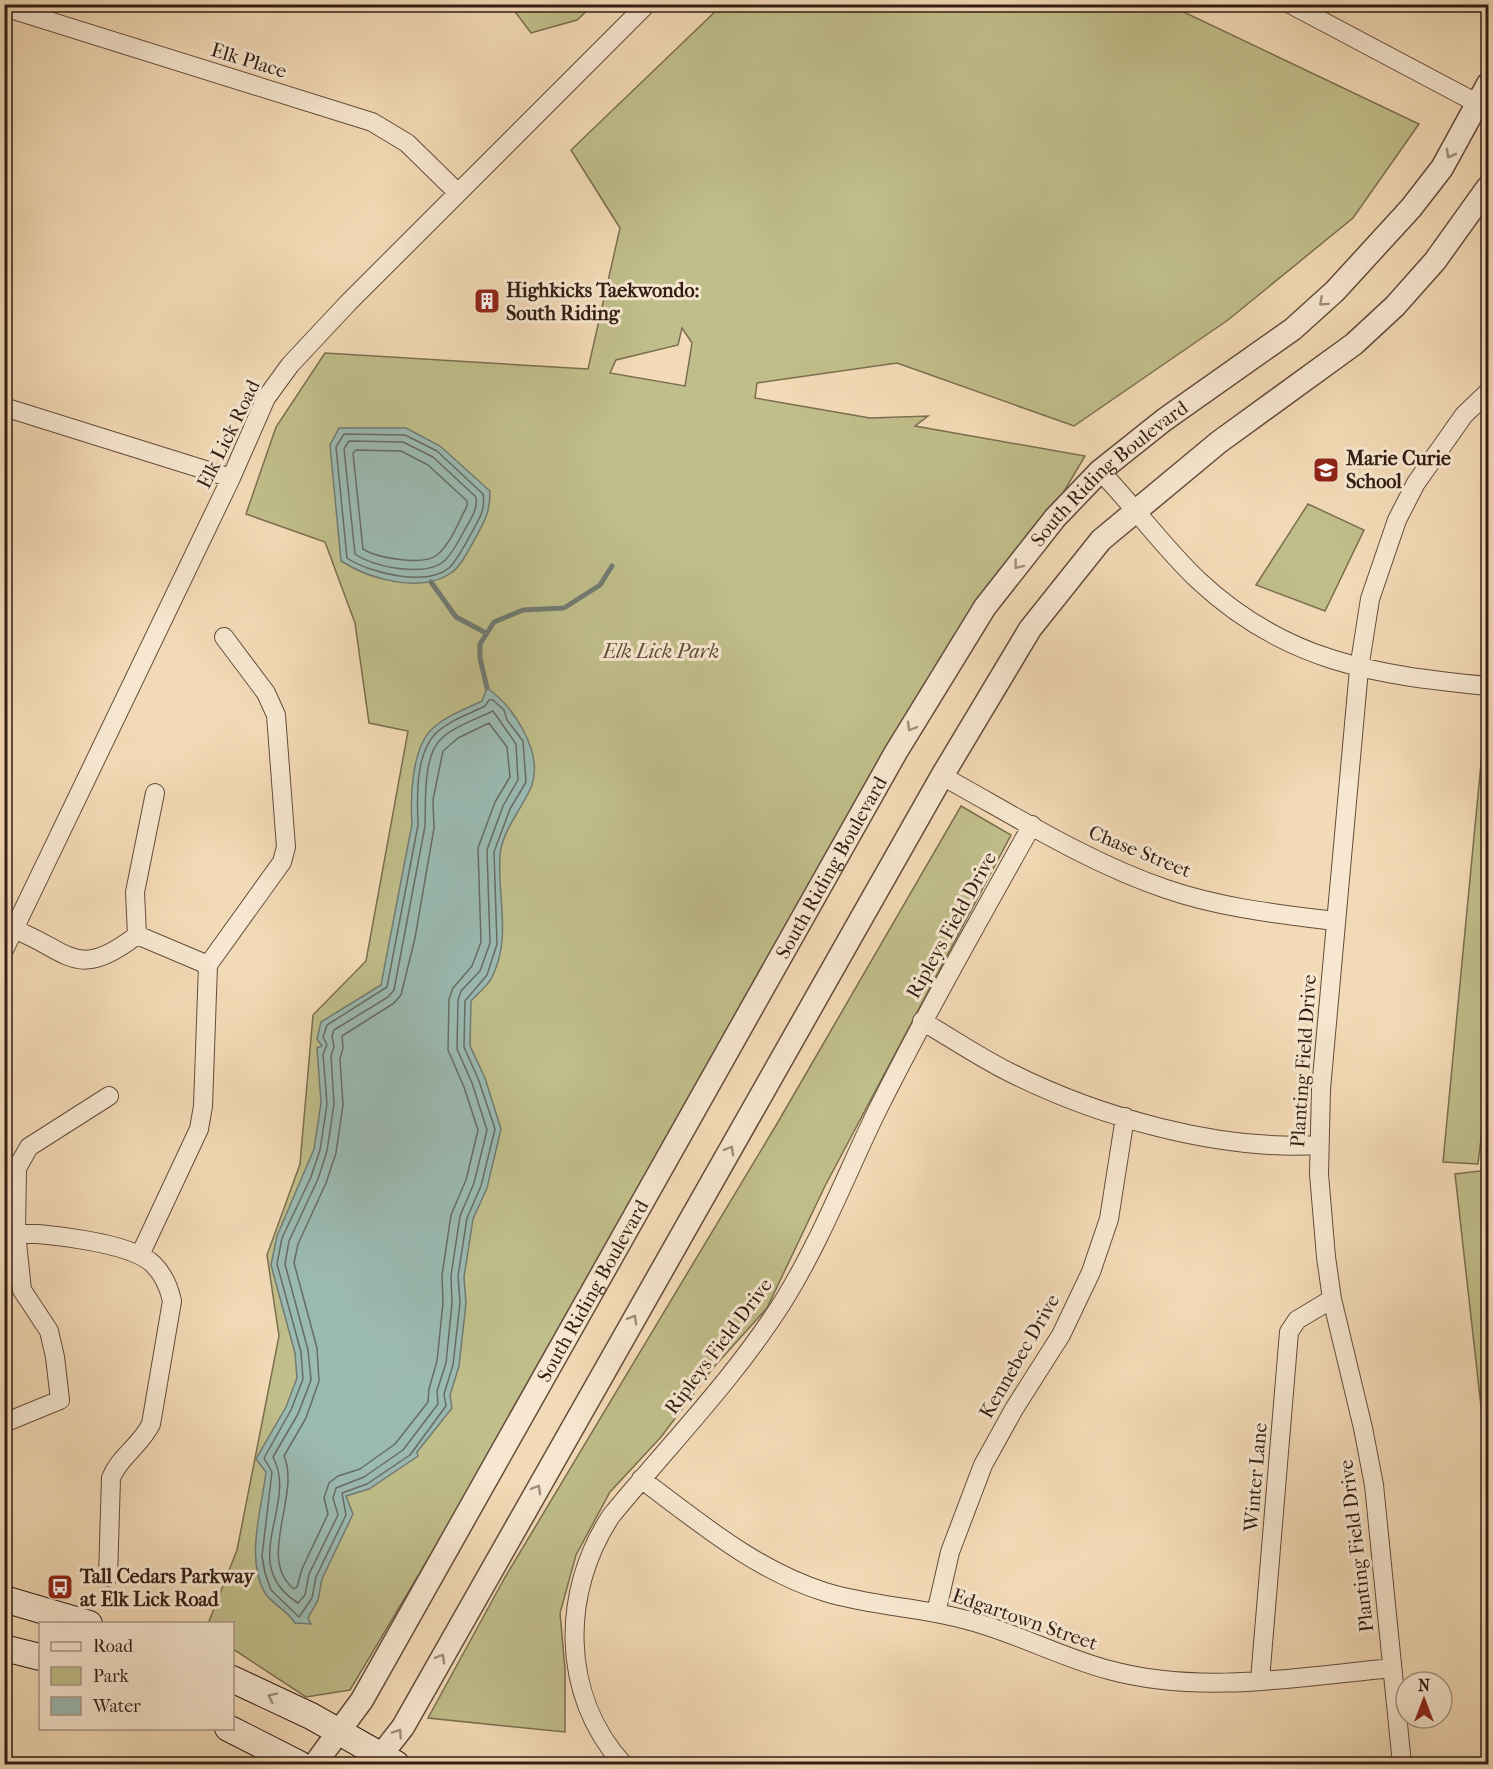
<svg xmlns="http://www.w3.org/2000/svg" width="1493" height="1769" font-family="'IM FELL French Canon',serif">
<style>
.green{fill:#c0be8a;stroke:#7a6e4f;stroke-width:1.5;fill-rule:evenodd}
.water{fill:#9bbab2;stroke:#717b73;stroke-width:1.5}
.lines{fill:none;stroke-linecap:round;stroke-linejoin:round}
.shore{stroke:#676c63;stroke-width:1.5}
.stream{stroke:#717b73;stroke-width:5}
.minor-casing{stroke:#634c3c;stroke-width:20}
.tertiary-casing{stroke:#634c3c;stroke-width:25}
.secondary-casing{stroke:#331d14;stroke-width:28}
.minor{stroke:#f7e7d0;stroke-width:18}
.tertiary{stroke:#f7e7d0;stroke-width:22}
.secondary{stroke:#f7e7d0;stroke-width:26}
.oneway{stroke:#9f8c7b}
.labels{text-anchor:middle;stroke-width:6;stroke-linejoin:round;paint-order:stroke}
.street-label{font-size:20px;fill:#331d14;stroke:#f7e7d0}
.poi-label{font-size:20px;font-weight:bold;fill:#331d14;stroke:#f7e7d0;text-anchor:start}
.park-label{font-size:20px;font-style:italic;fill:#5d4d37;stroke:#f7e7d0}
</style>
<rect width="100%" height="100%" fill="#f3dab6"/>
<filter id="stains"><feTurbulence type="fractalNoise" baseFrequency=".00333" numOctaves="4"/><feColorMatrix values="0 0 0 0 .2 0 0 0 0 .09 0 0 0 0 .02 0 0 0 .5 -.17"/></filter>
<radialGradient id="worn" r=".72"><stop offset=".6" stop-color="#630" stop-opacity="0"/><stop offset="1" stop-color="#630" stop-opacity=".3"/></radialGradient>
<path class="green" d="M510,5H593L577,20L531,33Z
M722,5H1169L1419,124L1353,218L1228,320L1074,426L897,363L757,383L755,398L870,418L928,416L915,426L1085,456L350,1690L306,1697L233,1649L232,1624H208L237,1550L279,1336L267,1255L300,1164L313,1015L366,961L408,731L369,723L355,623L325,542L246,514L276,427L325,353L588,369L620,228L571,150ZM682,328L692,343L685,386L610,373L616,360L678,345Z
M1308,504L1364,530L1325,611L1256,585Z
M1486,711H1488V1080L1478,1164L1443,1162Z
M961,806L1011,835L825,1186L767,1308L713,1368L661,1437L610,1492L576,1555L560,1613L565,1669V1732L428,1718L504,1579L778,1122Z
M1488,1170V1469L1455,1174Z"/>
<path class="water" d="M339,428H406L440,446L490,491C490,513 485,520 475,539C469,549 461,567 451,573C421,594 369,579 341,561L330,445Z
M487,688C513,706 543,751 532,785C524,806 502,830 500,855C497,896 512,938 492,977C488,986 478,993 471,1001L470,1046L485,1078L501,1129L487,1188L473,1219L464,1277L466,1303L459,1366L450,1395L452,1408L417,1452L418,1456L369,1489L346,1496L353,1514L322,1579L318,1600L308,1618L311,1624L295,1623C287,1610 273,1605 265,1593C245,1559 262,1508 266,1472L256,1459L286,1407L297,1378L295,1353L271,1265L277,1236L314,1149L321,1103L317,1048L322,1046L317,1039L321,1022L381,985L412,824C410,797 412,748 432,729C445,716 466,709 482,701Z"/>
<g class="lines">
<path class="shore" d="M344,434L405,435L437,451L483,494C486,509 479,519 472,532C466,543 458,559 449,568C426,587 369,573 347,558L336,447Z
M349,441L403,442L433,457L476,497C478,510 470,520 464,531C459,540 452,555 443,562C424,577 373,567 355,554L344,449Z
M356,450L401,451L428,465L467,501V506C459,521 450,545 437,555C423,566 377,558 363,549L353,453Z
M489,700H493L504,710L507,720L523,741L526,782L510,809L494,852L497,944L487,975L465,1001L464,1047L479,1081L495,1129L481,1186L467,1218L458,1276L460,1303L453,1365L444,1394L446,1406L410,1455L367,1484L342,1493L346,1515L316,1577L312,1598L299,1617L271,1590L265,1573L262,1556L272,1472L264,1458L291,1410L303,1379L301,1352L277,1264L282,1238L311,1177L320,1150L327,1104L323,1054L327,1045L323,1037L327,1025L387,987L418,825C417,798 415,756 435,734C448,721 469,714 485,706Z
M493,711L516,744L518,780L503,806L487,850L490,943L480,971L461,991L458,1000L457,1049L472,1083L487,1130L474,1183L460,1216L451,1276L452,1303L446,1363L437,1391L438,1404L403,1450L364,1477L336,1488L333,1498L338,1515L309,1574L305,1595L298,1603C236,1564 299,1504 273,1457L298,1414L311,1380L308,1350L285,1264L289,1241L318,1179L327,1151L334,1104L331,1056L334,1047L332,1036L334,1030L388,997L394,990L425,826C426,802 422,754 443,737C457,725 477,719 493,711Z
M489,723L507,747L510,777L495,802L478,848L481,942L472,966L453,988L449,999L448,1050L464,1087L478,1130L466,1180L451,1215L442,1275L443,1303L437,1361L429,1389L428,1402L395,1444L360,1469L338,1476L329,1483L324,1498L328,1514L302,1569L297,1587L294,1589C256,1559 301,1495 284,1456L306,1418L319,1381L317,1348L294,1263L298,1244L326,1183L336,1153L343,1105L340,1059L343,1048L342,1036L394,1003L401,995L415,938L434,828L433,800L443,751L458,738Z"/>
<path class="stream" d="M431,582L456,617L486,633
M487,688L480,658V644L494,622L523,610L564,608L600,585L612,566"/>
<g class="minor-casing">
<path id="minor" d="M1290,4L1488,109
M4,7L372,122L407,143L458,193
M4,407L231,478
M1100,471C1134,506 1163,547 1198,580C1285,662 1375,675 1488,686
M942,776C1015,816 1087,862 1166,889C1221,908 1278,914 1335,921
M4,926C67,945 72,986 137,935L208,965
M137,935L135,892L155,793
M4,950L231,478L266,398L290,365L348,303L647,4
M922,1021C951,1038 979,1057 1009,1072C1098,1117 1219,1151 1319,1145
M4,1232C39,1233 129,1241 153,1264C164,1275 169,1287 172,1301L151,1424C141,1445 119,1457 111,1478L108,1577
M140,1255L199,1129L203,1106L208,965L282,862L286,847L276,715L266,693L224,637
M4,1423L60,1400L55,1357L49,1331L22,1290L16,1233L17,1168L29,1147L109,1096
M641,1479C699,1522 755,1570 825,1592C870,1606 918,1607 963,1619C1013,1631 1059,1657 1109,1670C1201,1695 1298,1677 1392,1668
M936,1613L950,1552L983,1465L1014,1409L1061,1335L1091,1272L1109,1219L1125,1117
M1260,1680L1289,1332L1297,1320L1332,1299
M623,1764C560,1694 561,1592 611,1516C669,1445 735,1378 784,1300C821,1240 846,1175 876,1113C925,1015 979,920 1032,825
M1402,1764L1374,1485L1363,1428L1332,1299L1326,1257L1319,1174L1321,1089L1359,669L1370,599L1397,520L1416,483L1464,415L1488,392"/>
</g>
<g class="tertiary-casing">
<g id="tertiary">
<path id="s1" d="M315,1764L362,1700L896,752L985,607L1055,518L1100,471L1164,420L1293,329L1335,291L1411,208L1442,168L1488,84"/>
<path d="M374,1764L403,1727L942,776L1030,629L1101,540L1219,442L1354,344L1395,306L1435,261L1488,187"/>
</g>
</g>
<g class="secondary-casing">
<path id="secondary" d="M4,1599L89,1624
M4,1648L40,1657
M232,1679L311,1716L396,1764
M228,1728L299,1764"/>
</g>
<use href="#minor" class="minor"/>
<use href="#tertiary" class="tertiary"/>
<use href="#secondary" class="secondary"/>
</g>
<defs><path id="oneway-chevron" d="M-2-3.5L2.5 0L-2 3.5" fill="none" stroke-width="1.6" stroke-linecap="round" stroke-linejoin="round" transform="scale(1.5)"/></defs>
<g class="oneway">
<use href="#oneway-chevron" transform="translate(1450 154) rotate(119)"/>
<use href="#oneway-chevron" transform="translate(1323 302) rotate(138)"/>
<use href="#oneway-chevron" transform="translate(1018 565) rotate(128)"/>
<use href="#oneway-chevron" transform="translate(911 727) rotate(120)"/>
<use href="#oneway-chevron" transform="translate(730 1150) rotate(-60)"/>
<use href="#oneway-chevron" transform="translate(633 1319) rotate(-60)"/>
<use href="#oneway-chevron" transform="translate(537 1489) rotate(-60)"/>
<use href="#oneway-chevron" transform="translate(441 1658) rotate(-60)"/>
<use href="#oneway-chevron" transform="translate(272 1697) rotate(-154)"/>
<use href="#oneway-chevron" transform="translate(398 1733) rotate(-57)"/>
</g>
<defs>
<g id="building-square" transform="scale(1.35)"><rect x="-9" y="-9" width="18" height="18" rx="4" fill="#8f2418" stroke="#f7e7d0"/><path d="M-4-6H4V6H1V3H-1V6H-4ZM-2.5-4.3h1.7v1.8h-1.7ZM.8-4.3h1.7v1.8H.8ZM-2.5-1h1.7V.8h-1.7ZM.8-1h1.7V.8H.8Z" fill="#fff"/></g>
<g id="school-square" transform="scale(1.35)"><rect x="-9" y="-9" width="18" height="18" rx="4" fill="#8f2418" stroke="#f7e7d0"/><path d="M0-5L7-2L0 1L-7-2ZM-4 1L0 2.5L4 1V4Q0 6-4 4Z" fill="#fff"/></g>
<g id="bus-square" transform="scale(1.35)"><rect x="-9" y="-9" width="18" height="18" rx="4" fill="#8f2418" stroke="#f7e7d0"/><path d="M-5-6H5V4H4V6H2V4H-2V6H-4V4H-5ZM-3.5-4V0h7V-4ZM-3.5 1.2v1.5H-2V1.2ZM2 1.2v1.5H3.5V1.2Z" fill="#fff"/></g>
</defs>
<g fill-rule="evenodd">
<use href="#building-square" x="487" y="301"/>
<use href="#school-square" x="1326" y="470"/>
<use href="#bus-square" x="60" y="1587"/>
</g>
<g class="labels">
<g class="street-label">
<text transform="translate(249 60) rotate(17)" y="7">Elk Place</text>
<text transform="translate(228 434) rotate(-64)" y="7">Elk Lick Road</text>
<text dy="7" stroke="none"><textPath href="#s1" startOffset="1521">South Riding Boulevard</textPath></text>
<text transform="translate(1140 851) rotate(22)" y="7">Chase Street</text>
<text dy="7" stroke="none"><textPath href="#s1" startOffset="1035">South Riding Boulevard</textPath></text>
<text transform="translate(951 925) rotate(-61)" y="7">Ripleys Field Drive</text>
<text transform="translate(1303 1061) rotate(-86)" y="7">Planting Field Drive</text>
<text dy="7" stroke="none"><textPath href="#s1" startOffset="549">South Riding Boulevard</textPath></text>
<text transform="translate(718 1346) rotate(-53)" y="7">Ripleys Field Drive</text>
<text transform="translate(1019 1356) rotate(-60)" y="7">Kennebec Drive</text>
<text transform="translate(1255 1477) rotate(-85)" y="7">Winter Lane</text>
<text transform="translate(1356 1546) rotate(-97)" y="7">Planting Field Drive</text>
<text transform="translate(1025 1619) rotate(19)" y="7">Edgartown Street</text>
</g>
<g class="poi-label">
<text x="506" y="297">Highkicks Taekwondo:<tspan x="506" dy="23">South Riding</tspan></text>
<text x="1346" y="465">Marie Curie<tspan x="1346" dy="23">School</tspan></text>
<text x="80" y="1583">Tall Cedars Parkway<tspan x="80" dy="23">at Elk Lick Road</tspan></text>
</g>
<g class="park-label">
<text x="661" y="658">Elk Lick Park</text>
</g>
</g>
<rect width="1493" height="1769" fill="none" stroke="#f3dab6" stroke-width="24"/>
<rect x="6" y="6" width="1481" height="1757" fill="none" stroke="#331d14" stroke-width="3"/>
<rect x="12" y="12" width="1469" height="1745" fill="none" stroke="#331d14" stroke-width="1.5"/>
<rect x="39" y="1622" width="195" height="108" fill="#f7e7d0" stroke="#a99685" stroke-width="1.5"/>
<rect x="51" y="1642" width="30" height="9" fill="#f7e7d0" stroke="#a99685" stroke-width="1.5"/>
<text x="93" y="1652" font-size="18" fill="#331d14">Road</text>
<rect x="51" y="1667" width="30" height="18" fill="#c0be8a" stroke="#a99685" stroke-width="1.5"/>
<text x="93" y="1682" font-size="18" fill="#331d14">Park</text>
<rect x="51" y="1697" width="30" height="18" fill="#9bbab2" stroke="#a99685" stroke-width="1.5"/>
<text x="93" y="1712" font-size="18" fill="#331d14">Water</text>
<g transform="translate(1424 1700)"><circle r="28" fill="#f7e7d0" stroke="#a99685" stroke-width="1.5"/>
<path d="M0-4.5L10 22L0 15L-10 22Z" fill="#8f2418"/>
<text y="-9" font-size="16" font-weight="bold" text-anchor="middle" fill="#331d14">N</text>
</g>
<rect width="100%" height="100%" filter="url(#stains)"/>
<rect width="100%" height="100%" fill="url(#worn)"/>
</svg>
